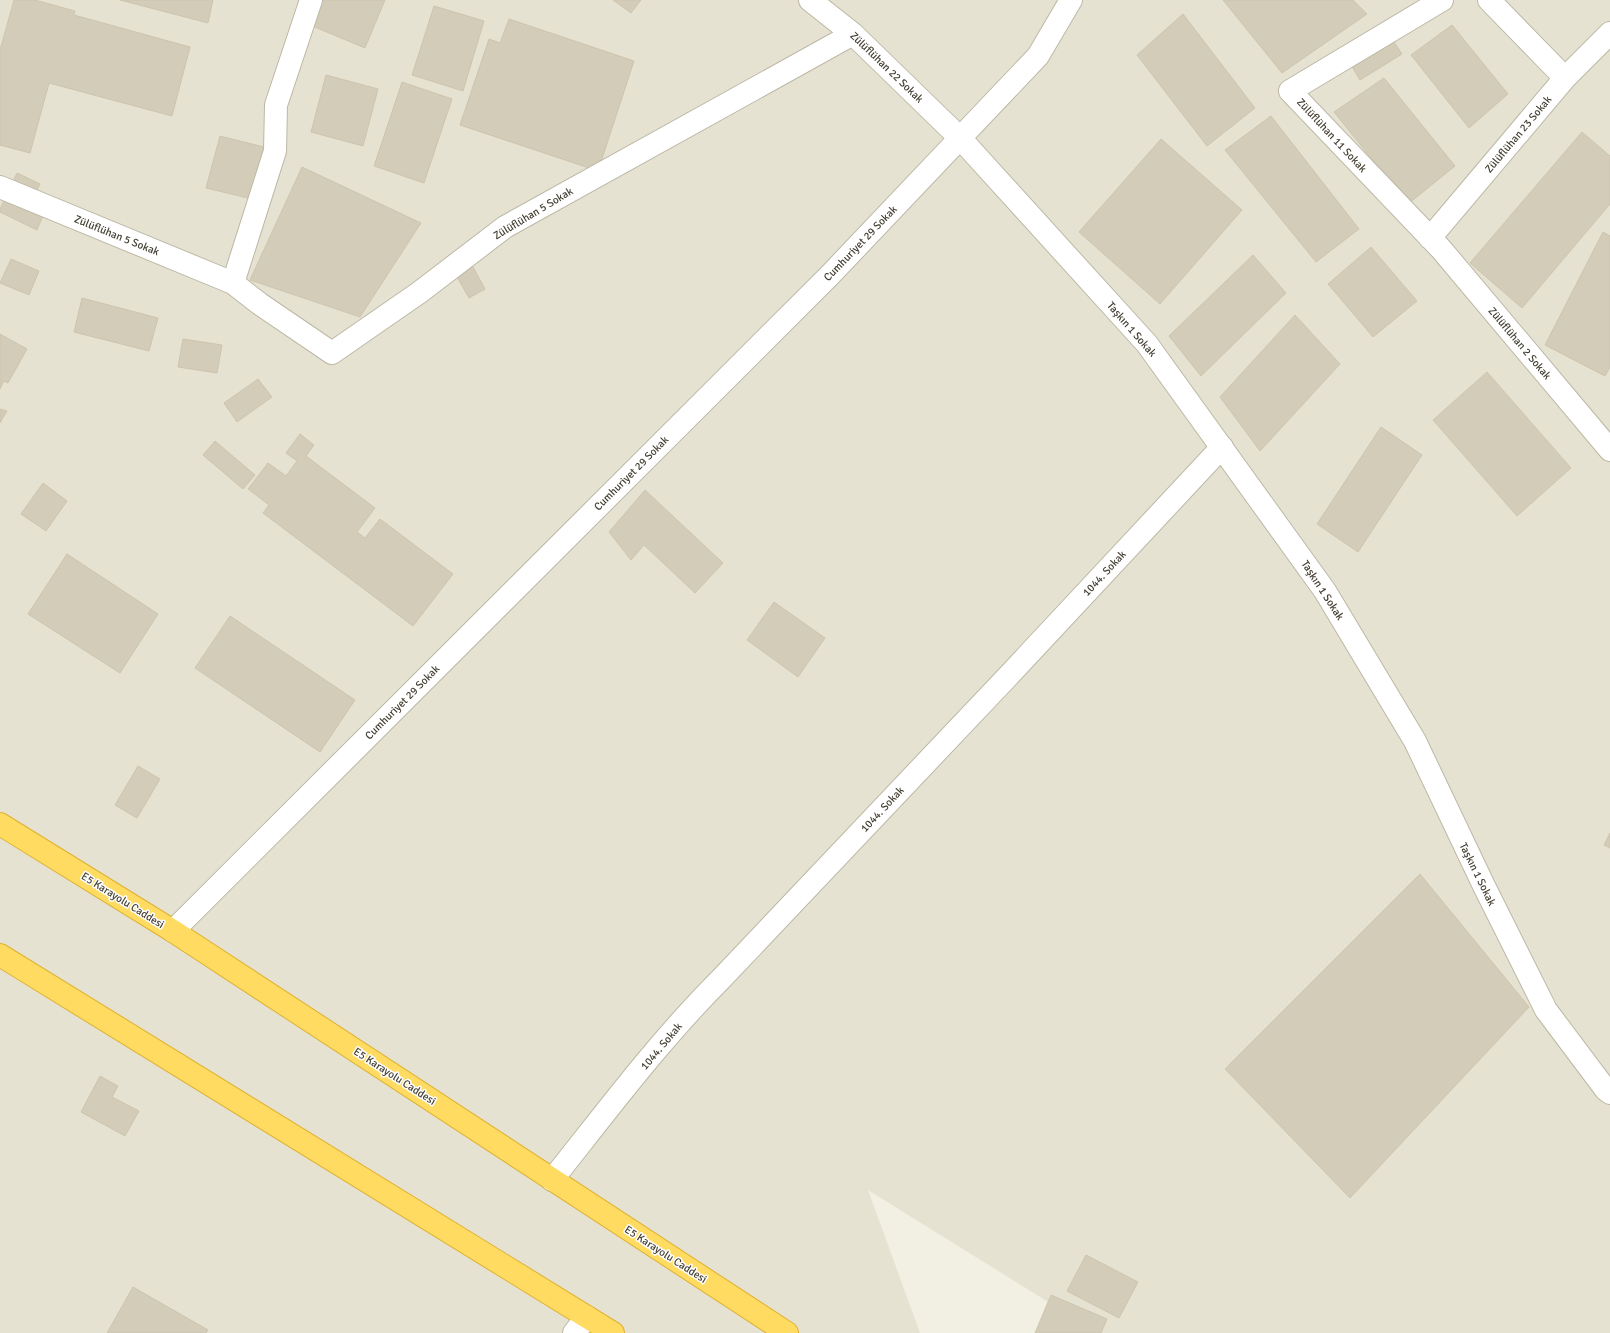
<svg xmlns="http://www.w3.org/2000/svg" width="1610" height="1333" font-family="Signika,sans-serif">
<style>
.residential{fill:#e6e2d1}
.building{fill:#d3ccb9;stroke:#cec4ac}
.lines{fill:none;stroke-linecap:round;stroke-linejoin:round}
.street-casing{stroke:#bdb8a6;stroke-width:24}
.highway-casing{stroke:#deb131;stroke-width:24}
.street{stroke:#fff;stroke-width:22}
.highway{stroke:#ffdb61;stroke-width:22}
.labels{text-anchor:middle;stroke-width:3;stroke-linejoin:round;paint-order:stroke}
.street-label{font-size:11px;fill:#443f33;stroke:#fff}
</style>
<rect width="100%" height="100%" fill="#f2efe3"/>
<path class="residential" d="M0,0H1610V1333H1098L868,1190L920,1333H0Z"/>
<path class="building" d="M14,0H35L75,11L74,15L190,47L172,116L49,83L30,153L0,145V50Z
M120,0H213L208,23Z
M320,0H385L365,48L310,25Z
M613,0H641L631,13Z
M1223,0H1353L1367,14L1282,73Z
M434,6L484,21L463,91L412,75Z
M1183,14L1255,108L1207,146L1137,55Z
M509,19L634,61L598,171L460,125L489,39L500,43Z
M1452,25L1508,94L1469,128L1411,55Z
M1392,39L1402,54L1360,80L1351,65Z
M326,75L378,89L363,146L311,132Z
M1384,78L1455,166L1408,204L1334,112Z
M402,82L452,99L424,183L374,166Z
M1271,116L1359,229L1316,262L1225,150Z
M1582,132L1610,156V204L1522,308L1470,263Z
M220,136L264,147L252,199L206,188Z
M1161,139L1242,210L1160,304L1079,232Z
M302,167L421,223L360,317L250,280Z
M17,173L40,184L29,206L44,213L37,230L0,212V209Z
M1603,232L1610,236V367L1605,376L1545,345Z
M1371,247L1417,301L1373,337L1328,284Z
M1253,255L1286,293L1201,376L1169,336Z
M11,259L39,271L29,295L0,283Z
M473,267L485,289L469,298L456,275Z
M82,298L158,318L149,351L74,332Z
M1295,315L1340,364L1260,451L1220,397Z
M0,334L27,349L8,383L4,381L0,389Z
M183,339L222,345L217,373L178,367Z
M1487,372L1571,468L1517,516L1433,420Z
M258,379L272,397L237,422L224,403Z
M0,409L7,411L0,423Z
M1381,427L1422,455L1358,552L1317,524Z
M300,434L314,445L306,456L375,508L357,532L365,538L380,519L453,574L413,626L263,513L269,505L248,489L268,463L286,476L297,461L286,453Z
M215,441L255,475L243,489L203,455Z
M43,483L67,501L46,531L21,514Z
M645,490L723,563L695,593L644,545L631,560L609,532Z
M67,554L158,614L120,673L28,614Z
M774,602L825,638L798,677L747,640Z
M230,616L355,700L320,752L195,668Z
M138,766L160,779L137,818L115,805Z
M1610,833V848L1604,845Z
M1420,874L1529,1007L1350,1198L1225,1069Z
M100,1076L118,1086L112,1097L139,1111L125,1136L81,1112Z
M1086,1255L1138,1282L1119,1318L1067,1291Z
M133,1287L208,1330L206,1333H107Z
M1051,1295L1107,1319L1101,1333H1035Z"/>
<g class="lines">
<g class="street-casing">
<path id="street" d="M810,0L853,34L960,138L1147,344L1325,591L1415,741L1484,886L1546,1010L1606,1090L1610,1093
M1442,0L1290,91L1441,249L1610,450
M1489,0L1565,78
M0,187L233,283L260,304L332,353L420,292L505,227L853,34
M1430,238L1565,78L1610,33
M233,283L275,151L276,105L311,0
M173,931L830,275L1038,56L1071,0
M552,1180C607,1111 659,1041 721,979L1012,672L1222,447
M574,1333L587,1317"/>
</g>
<g class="highway-casing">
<path id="highway" d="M0,824L173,931L787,1333
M0,955L613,1333"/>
</g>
<use href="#street" class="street"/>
<use href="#highway" class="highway"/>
</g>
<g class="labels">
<g class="street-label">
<text transform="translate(887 67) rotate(44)" y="4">Zülüflühan 22 Sokak</text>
<text transform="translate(1518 134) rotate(-50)" y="4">Zülüflühan 23 Sokak</text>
<text transform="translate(1332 135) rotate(47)" y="4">Zülüflühan 11 Sokak</text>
<text transform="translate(533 213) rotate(-31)" y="4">Zülüflühan 5 Sokak</text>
<text transform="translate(117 235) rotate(22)" y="4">Zülüflühan 5 Sokak</text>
<text transform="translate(860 243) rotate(-46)" y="4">Cumhuriyet 29 Sokak</text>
<text transform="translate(1132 329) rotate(49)" y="4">Taşkın 1 Sokak</text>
<text transform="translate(1520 343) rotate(50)" y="4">Zülüflühan 2 Sokak</text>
<text transform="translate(631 473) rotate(-45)" y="4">Cumhuriyet 29 Sokak</text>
<text transform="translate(1104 573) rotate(-47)" y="4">1044. Sokak</text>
<text transform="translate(1323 590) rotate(57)" y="4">Taşkın 1 Sokak</text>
<text transform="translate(402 702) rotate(-45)" y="4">Cumhuriyet 29 Sokak</text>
<text transform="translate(882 809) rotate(-47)" y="4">1044. Sokak</text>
<text transform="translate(1478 874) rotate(64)" y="4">Taşkın 1 Sokak</text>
<text transform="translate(123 900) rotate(32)" y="4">E5 Karayolu Caddesi</text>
<text transform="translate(661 1046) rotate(-50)" y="4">1044. Sokak</text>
<text transform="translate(395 1076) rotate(33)" y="4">E5 Karayolu Caddesi</text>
<text transform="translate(666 1254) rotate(33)" y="4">E5 Karayolu Caddesi</text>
</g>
</g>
</svg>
